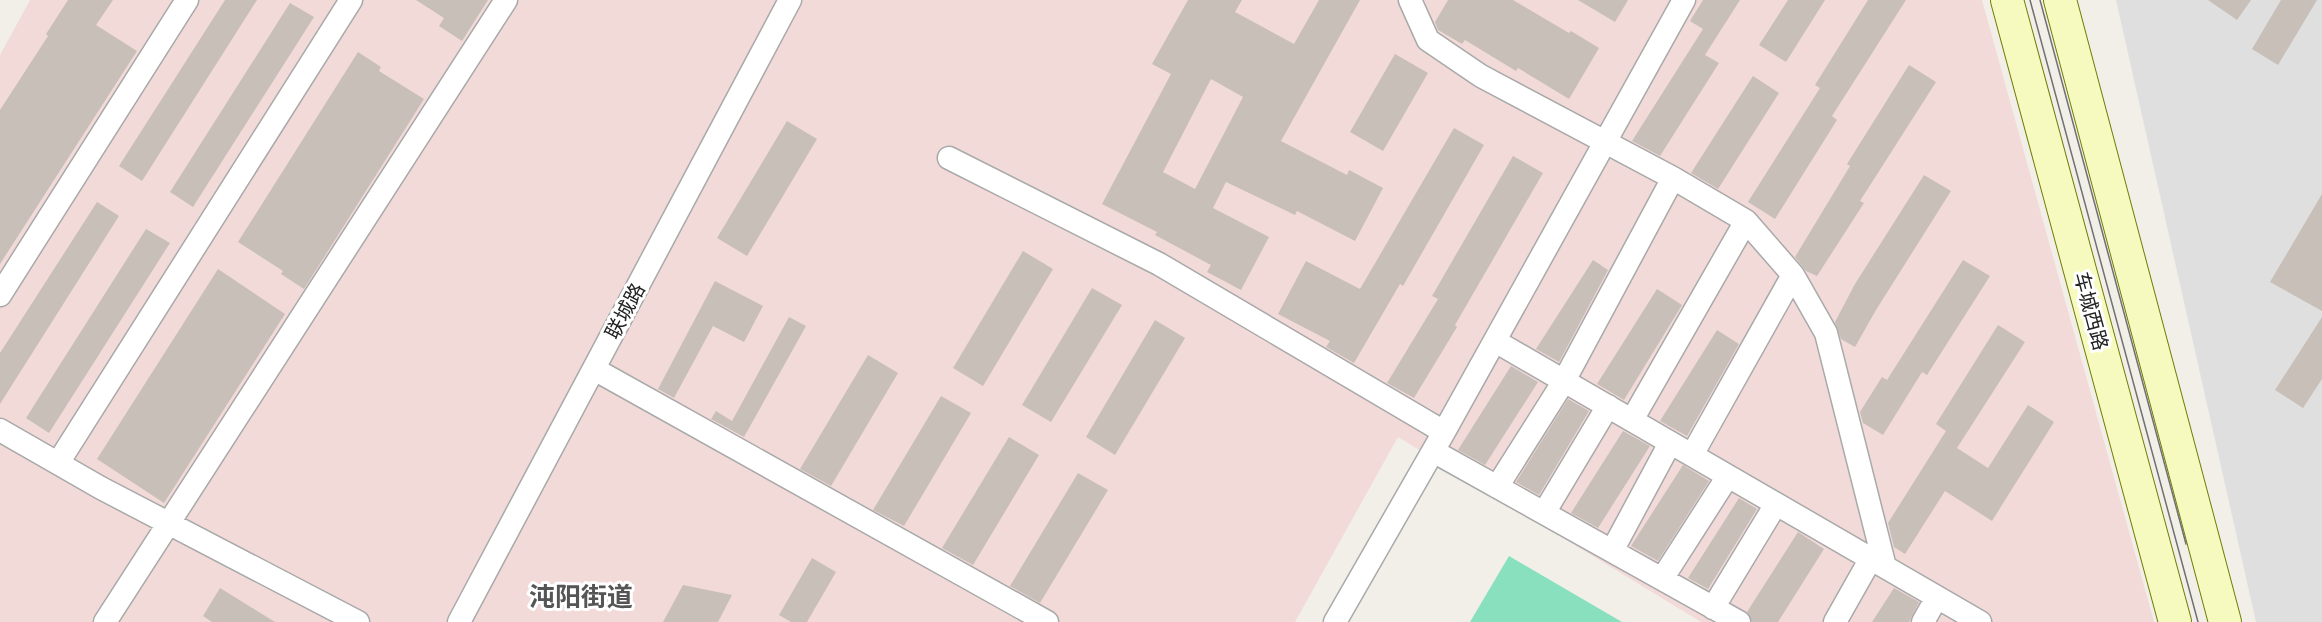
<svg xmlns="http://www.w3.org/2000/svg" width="2322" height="622" font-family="'Noto Sans','Noto Sans SC',sans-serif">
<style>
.residential{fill:#e0dfdf}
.commercial{fill:#f2dad9}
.pitch{fill:#88e0be}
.building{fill:#c7bfb8;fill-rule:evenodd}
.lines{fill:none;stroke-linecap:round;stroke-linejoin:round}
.minor-casing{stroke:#a9a9a9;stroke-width:25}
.secondary-casing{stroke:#707d05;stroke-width:34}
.minor{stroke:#fff;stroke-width:22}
.secondary{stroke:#f7fabf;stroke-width:32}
.tram{stroke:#707070;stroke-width:1.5}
.labels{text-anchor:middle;stroke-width:6;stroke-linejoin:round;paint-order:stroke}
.street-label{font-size:20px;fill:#222;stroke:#fff}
.district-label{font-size:26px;font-weight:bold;fill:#555;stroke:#fff}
</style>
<rect width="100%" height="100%" fill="#f2efe9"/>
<path class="residential" d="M2116,0H2322V622H2256Z"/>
<path class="commercial" d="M30,0H1982L2154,622H1701L1398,437L1295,622H0V55Z"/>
<path class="pitch" d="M1509,556L1622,622H1470Z"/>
<path class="building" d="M68,0H113L96,25L137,51L0,264V110L48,36L46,34Z
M225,0H257L142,181L119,166Z
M416,0H488L462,41L439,26L444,18Z
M1188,0H1242L1235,12L1294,44L1319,0H1360L1281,141L1347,175L1349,170L1383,188L1355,241L1297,211L1295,215L1226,182L1213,208L1269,237L1241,290L1207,272L1211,265L1155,235L1157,232L1102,204L1171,74L1152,64ZM1211,79L1243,97L1195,189L1163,172Z
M1448,0H1513L1569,33L1571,31L1599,48L1569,99L1518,68L1516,71L1465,40L1462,44L1438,30L1435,22Z
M1578,0H1628L1615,22Z
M1703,0H1740L1705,55L1719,63L1660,156L1632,141L1703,29L1690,21Z
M1788,0H1825L1786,62L1759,45Z
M1868,0H1906L1832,116L1837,120L1775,219L1748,202L1820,88L1815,85Z
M2208,0H2251L2237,20Z
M2281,0H2317L2278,65L2252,49Z
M290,3L314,17L193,207L170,192Z
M358,52L381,67L379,71L424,99L304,289L281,274L283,271L238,242Z
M1395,54L1428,73L1383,151L1350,132Z
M1909,65L1936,82L1860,201L1864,203L1817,276L1806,271L1795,257L1850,166L1847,164Z
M1753,76L1779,93L1718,189L1691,173Z
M787,121L817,139L747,256L717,238Z
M1454,128L1484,145L1403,286L1400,284L1354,363L1326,347L1330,341L1278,314L1306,261L1360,289Z
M1513,156L1543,173L1455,325L1457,327L1414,398L1387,383L1438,299L1432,296Z
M1924,175L1951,191L1876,310L1855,347L1841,339L1835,322L1855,284Z
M2322,194V311L2270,282Z
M97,202L119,216L0,404V353Z
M146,229L170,243L49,433L26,418Z
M1023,251L1053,269L983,386L953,368Z
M1593,260L1608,270L1559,362L1536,349Z
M1963,260L1990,276L1927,375L1922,372L1883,435L1863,423L1860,412L1882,377L1887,380Z
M218,269L285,314L164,503L97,459Z
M715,281L763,306L744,342L713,326L674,398L658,389Z
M1092,288L1122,305L1051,422L1022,405Z
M1657,289L1682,305L1624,400L1597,384Z
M789,317L806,326L744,437L711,419L716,411L732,421Z
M2322,317V379L2303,408L2275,390Z
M1155,320L1185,338L1115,455L1086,437Z
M1998,325L2025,342L1957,448L1988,468L2028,405L2054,422L1992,521L1945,491L1905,554L1894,547L1888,523L1946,431L1936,424Z
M1717,330L1739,344L1687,436L1660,421Z
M868,355L898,373L831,486L800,469Z
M1511,366L1538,382L1485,465L1458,450Z
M941,396L971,413L904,526L873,510Z
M1568,399L1589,411L1539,495L1516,482Z
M1623,431L1650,446L1598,528L1571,513Z
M1009,437L1039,455L973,565L942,548Z
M1683,465L1709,481L1658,561L1631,546Z
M1078,473L1108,490L1040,603L1010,586Z
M1739,498L1757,509L1708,589L1688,578Z
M1798,532L1824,549L1778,622H1752L1747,612Z
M812,558L836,572L807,622H791L779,615Z
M683,585L732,595L718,622H663Z
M220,588L275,622H212L203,616Z
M1894,588L1919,602L1909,622H1872Z"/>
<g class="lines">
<g class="minor-casing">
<path id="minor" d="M1410,0L1428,40L1481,76L1673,178L1746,221L1793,275L1826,333L1885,567
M949,158L1159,264L1444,432
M0,295L187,0
M1495,341L1980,622
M594,369L1047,622
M1632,420L1746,221
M0,430L101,488L358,622
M1433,451L1739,622
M1692,455L1793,275
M58,463L351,0
M1497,487L1564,381L1673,178
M1544,513L1608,406
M1612,551L1670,443
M1662,579L1728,476
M1713,608L1776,504
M105,622L506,0
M459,622L790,0
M1335,622L1444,432L1684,0
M1835,622L1870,560
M1923,622L1937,597"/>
</g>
<g class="secondary-casing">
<path id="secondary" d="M2007,0L2175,622
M2060,0L2225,622"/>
</g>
<use href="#minor" class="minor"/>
<use href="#secondary" class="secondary"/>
<path class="tram" d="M2030,0L2198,622
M2040,0L2186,544"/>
</g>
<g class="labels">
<g class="street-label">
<text transform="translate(625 311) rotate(-62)" y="7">联城路</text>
<text transform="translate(2091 311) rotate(75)" y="7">车城西路</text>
</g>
<g class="district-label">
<text x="581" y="606">沌阳街道</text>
</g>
</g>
</svg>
